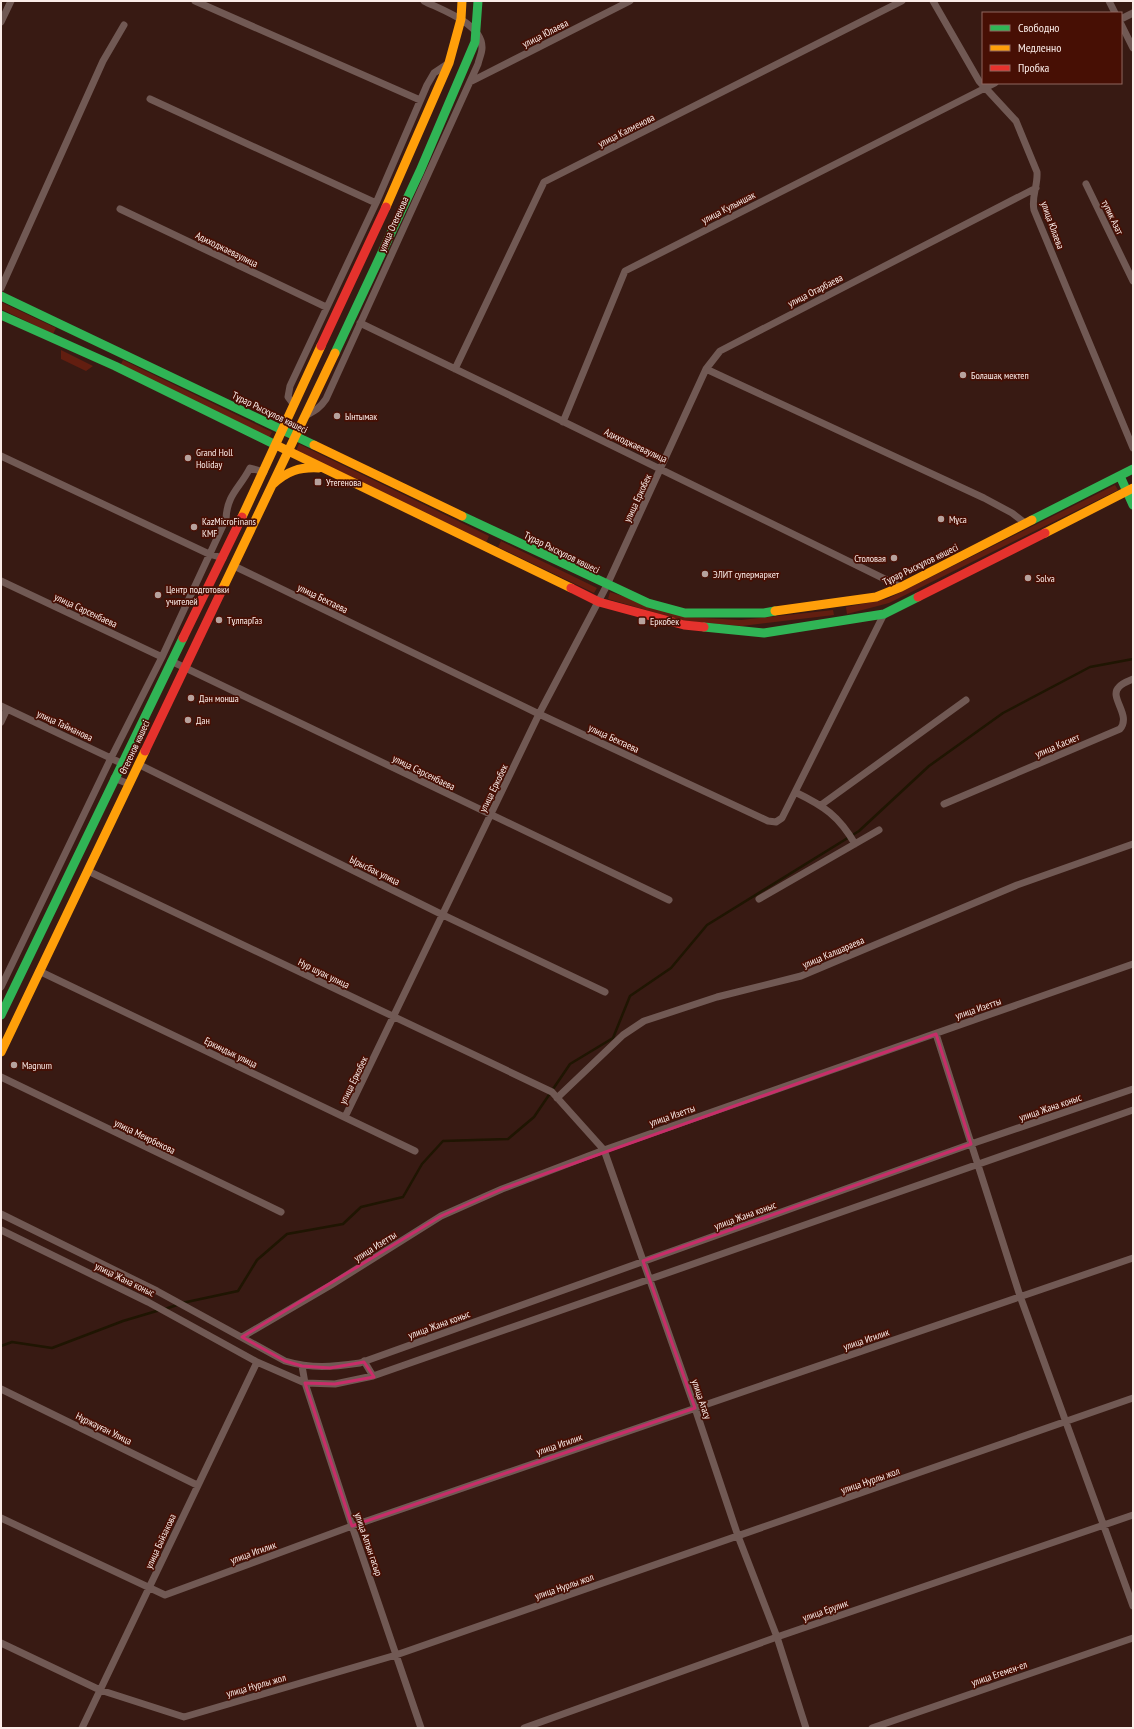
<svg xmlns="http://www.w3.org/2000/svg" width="1134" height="1729" font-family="'PT Sans Narrow',sans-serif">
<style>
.green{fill:#621e10}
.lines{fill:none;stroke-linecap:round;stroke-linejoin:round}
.stream{stroke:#1f1502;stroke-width:2.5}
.street{stroke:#715954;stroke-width:7}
.fast{stroke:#30b455;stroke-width:9}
.slow{stroke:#ff9f0a;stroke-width:9}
.jam{stroke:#e5322d;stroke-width:9}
.marked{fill:none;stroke:#c82d69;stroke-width:3;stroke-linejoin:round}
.poi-dot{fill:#b7a29d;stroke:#470f04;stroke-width:1.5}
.labels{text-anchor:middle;stroke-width:3.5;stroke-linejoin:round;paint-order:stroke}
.street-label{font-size:10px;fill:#fbece8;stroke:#470f04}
.poi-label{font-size:10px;fill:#fbece8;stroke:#470f04;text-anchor:start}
</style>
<rect width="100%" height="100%" fill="#381a13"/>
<path class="green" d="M1,302L56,328L53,334L1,309Z
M61,350L93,366L86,371L61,359Z
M123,360L272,432L269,438L120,366Z
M299,444L489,536L486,543L296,451Z
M1115,485L1118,490L889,603L847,614L846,607L887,599Z
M501,541L597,588L594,593L498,547Z
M610,592L686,617L741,620L833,610L834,615L742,626L684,621L608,599Z"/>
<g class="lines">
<path class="stream" d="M182,1303L238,1291L257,1260L287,1234L343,1224L361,1207L403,1197L422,1164L443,1141L508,1139L534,1117L570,1064L613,1038L630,996L671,968L707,925L859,831L929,766L1003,713L1090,667L1133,659
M165,1309L177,1305
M1,1346L12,1342L52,1348L123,1321L160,1310"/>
<path class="street" d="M195,1L420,100
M933,1L979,81L1016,121L1037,172C1038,186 1031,197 1034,210L1133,448
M1109,1L1115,13
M1121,19L1133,13
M1,22L11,1
M1121,24L1133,48
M470,82L630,1
M150,99L376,203
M1086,184L1133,281
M120,209L326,307
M1,288L103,61L124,25
M360,323C541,410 722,498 901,587
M455,369L544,182L902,1
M706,369L984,498L1012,513L1025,523
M294,405L288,397L290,386L376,203L427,85L434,73L449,63
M305,416C315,411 320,408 326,399L478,64C479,59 482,53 482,48C483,24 442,10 424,1
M563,422L625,271L995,83
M1,456L209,554L223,558
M234,566L539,714L768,821L776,822L782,818L884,614
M1,581L162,657
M171,661L669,900
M1,706L121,763
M1,722L7,709
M138,764L443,915L605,992
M114,778L129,784
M795,792C824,806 839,816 855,844
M944,804L1120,729C1132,715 1108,697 1119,687C1122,683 1128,681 1133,679
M821,805L966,700
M88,871L552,1092L604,1150L695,1408L738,1536L777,1637L806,1728
M759,899L879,830
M39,971L415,1151
M1,987L111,758L162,657L226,519C227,494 240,488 250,468L264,472
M936,1034L1020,1296L1133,1606
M1,1077L281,1212
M557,1098L623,1035L644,1021L717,997L801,976L1017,885L1133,844
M345,1117L539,714L607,585L706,369L720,351L1036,188
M1,1214L157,1291L285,1361C312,1369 332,1367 360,1363L971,1144L1133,1089
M1,1230L148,1302L257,1362L305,1383L335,1384L373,1376L1133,1110
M242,1337L331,1285L441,1216L502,1189L604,1150L1133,964
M364,1361L373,1376
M302,1366L305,1383L352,1526L421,1728
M1,1389L197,1485
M1,1518L165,1595L352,1526L1133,1258
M1,1643L100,1690L184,1717L396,1655L1133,1398
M82,1728L257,1362
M524,1728L777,1637L1133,1515
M872,1728L1133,1638"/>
<path class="fast" d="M1,296L314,445
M1,315L115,366L278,446
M335,353L420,171L475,42L478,1
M1120,476L1133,505
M462,516L648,603L685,613H764L775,611
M1032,520L1133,469
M704,627L764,633L884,614L918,597
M1,1015L183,638"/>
<path class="slow" d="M386,207L449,63L461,19L462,1
M314,445L462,516
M278,446L571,588
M272,485C287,471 299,467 319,468
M242,517L321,346
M1045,533L1133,488
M222,590L335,353
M775,611L876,597L901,587L1032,520
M1,1052L145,751"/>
<path class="jam" d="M321,346L386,207
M571,588L599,602L684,625L704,627
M918,597L1045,533
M183,638L242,517
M145,751L222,590"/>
</g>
<path class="marked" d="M936,1034L971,1144L643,1261L695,1408L352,1526L305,1383L335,1384L374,1377L364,1362L330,1368L302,1366L285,1361L242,1337L441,1216L502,1189Z"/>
<g class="poi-dot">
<circle cx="963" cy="375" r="4"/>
<circle cx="337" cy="416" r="4"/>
<circle cx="188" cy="458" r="4"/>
<rect x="314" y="478" width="8" height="8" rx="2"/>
<circle cx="941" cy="519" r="4"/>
<circle cx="194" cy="527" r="4"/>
<circle cx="894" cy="558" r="4"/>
<circle cx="705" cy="574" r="4"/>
<circle cx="1028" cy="578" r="4"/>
<circle cx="158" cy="595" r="4"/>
<circle cx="219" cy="620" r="4"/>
<rect x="638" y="617" width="8" height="8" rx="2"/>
<circle cx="191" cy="698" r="4"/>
<circle cx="188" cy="720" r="4"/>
<circle cx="14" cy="1065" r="4"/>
</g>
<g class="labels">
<g class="street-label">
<text transform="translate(545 33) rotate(-27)" y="4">улица Юлаева</text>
<text transform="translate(626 130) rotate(-27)" y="4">улица Калменова</text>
<text transform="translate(728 207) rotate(-27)" y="4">улица Кулыншак</text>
<text transform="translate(1113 217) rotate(64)" y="4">тупик Азат</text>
<text transform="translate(393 224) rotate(-66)" y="4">улица Отегенова</text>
<text transform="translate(1053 225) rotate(70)" y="4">улица Юлаева</text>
<text transform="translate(227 249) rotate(26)" y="4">Адиходжаеваулица</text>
<text transform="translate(815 290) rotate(-27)" y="4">улица Отарбаева</text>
<text transform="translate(270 412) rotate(26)" y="4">Тұрар Рыскұлов көшесі</text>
<text transform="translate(636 445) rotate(25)" y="4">Адиходжаеваулица</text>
<text transform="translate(637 498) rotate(-65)" y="4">улица Еркобек</text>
<text transform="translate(562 552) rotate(26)" y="4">Тұрар Рыскұлов көшесі</text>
<text transform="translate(920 564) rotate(-26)" y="4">Тұрар Рыскұлов көшесі</text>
<text transform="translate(323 598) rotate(26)" y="4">улица Бектаева</text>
<text transform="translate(86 610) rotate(25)" y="4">улица Сарсенбаева</text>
<text transform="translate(65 725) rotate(25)" y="4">улица Тайманова</text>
<text transform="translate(614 738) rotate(25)" y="4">улица Бектаева</text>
<text transform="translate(1057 745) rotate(-23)" y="4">улица Касиет</text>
<text transform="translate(134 747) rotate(-65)" y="4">Өтегенов көшесі</text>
<text transform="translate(424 772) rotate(26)" y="4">улица Сарсенбаева</text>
<text transform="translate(493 788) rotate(-64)" y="4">улица Еркобек</text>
<text transform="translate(375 870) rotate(26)" y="4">Ырысбак улица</text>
<text transform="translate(833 952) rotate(-23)" y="4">улица Калшараева</text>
<text transform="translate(324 973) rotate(26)" y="4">Нур шуак улица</text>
<text transform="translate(978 1008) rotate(-19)" y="4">улица Изетты</text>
<text transform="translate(231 1052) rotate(26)" y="4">Еркиндык улица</text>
<text transform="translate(353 1080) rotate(-64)" y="4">улица Еркобек</text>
<text transform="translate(1050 1107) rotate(-19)" y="4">улица Жана коныс</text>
<text transform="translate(672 1115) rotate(-19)" y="4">улица Изетты</text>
<text transform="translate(145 1136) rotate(26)" y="4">улица Меирбекова</text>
<text transform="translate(745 1215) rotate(-20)" y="4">улица Жана коныс</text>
<text transform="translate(375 1246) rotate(-32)" y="4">улица Изетты</text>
<text transform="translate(125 1279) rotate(26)" y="4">улица Жана коныс</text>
<text transform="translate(439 1324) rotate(-20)" y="4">улица Жана коныс</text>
<text transform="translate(866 1339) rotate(-19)" y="4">улица Игилик</text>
<text transform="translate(702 1399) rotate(71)" y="4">улица Атасу</text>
<text transform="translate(104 1428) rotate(26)" y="4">Нұржауған Улица</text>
<text transform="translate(559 1444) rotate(-19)" y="4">улица Игилик</text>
<text transform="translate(870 1480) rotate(-19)" y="4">улица Нурлы жол</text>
<text transform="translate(160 1541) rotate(-65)" y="4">улица Байзакова</text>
<text transform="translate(369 1544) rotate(71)" y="4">улица Алтын гасыр</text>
<text transform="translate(253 1552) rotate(-20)" y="4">улица Игилик</text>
<text transform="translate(564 1586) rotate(-19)" y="4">улица Нурлы жол</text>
<text transform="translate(825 1610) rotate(-19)" y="4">улица Ерулик</text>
<text transform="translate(999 1673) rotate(-19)" y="4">улица Егемен-ел</text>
<text transform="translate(256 1685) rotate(-16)" y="4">улица Нурлы жол</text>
</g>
<g class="poi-label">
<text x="971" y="379">Болашақ мектеп</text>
<text x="345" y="420">Ынтымак</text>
<text x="196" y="456">Grand Holl<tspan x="196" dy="12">Holiday</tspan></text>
<text x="326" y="486">Утегенова</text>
<text x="949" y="523">Мұса</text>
<text x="202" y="525">KazMicroFinans<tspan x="202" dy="12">KMF</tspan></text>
<text x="886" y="562" text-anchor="end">Столовая</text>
<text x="713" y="578">ЭЛИТ супермаркет</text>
<text x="1036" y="582">Solva</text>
<text x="166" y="593">Центр подготовки<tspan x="166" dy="12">учителей</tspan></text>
<text x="227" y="624">ТұлпарГаз</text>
<text x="650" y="625">Еркобек</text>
<text x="199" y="702">Дән монша</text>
<text x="196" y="724">Дан</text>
<text x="22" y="1069">Magnum</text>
</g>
</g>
<rect width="1134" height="1729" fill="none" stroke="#fbece8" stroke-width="4"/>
<rect x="982" y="12" width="140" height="72" fill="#470f04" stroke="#8f675f"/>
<rect x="990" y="25" width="20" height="6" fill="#30b455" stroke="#8f675f"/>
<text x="1018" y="32" font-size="12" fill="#fbece8">Свободно</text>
<rect x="990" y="45" width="20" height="6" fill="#ff9f0a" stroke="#8f675f"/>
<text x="1018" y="52" font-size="12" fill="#fbece8">Медленно</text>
<rect x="990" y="65" width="20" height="6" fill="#e5322d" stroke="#8f675f"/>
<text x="1018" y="72" font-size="12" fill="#fbece8">Пробка</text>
</svg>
